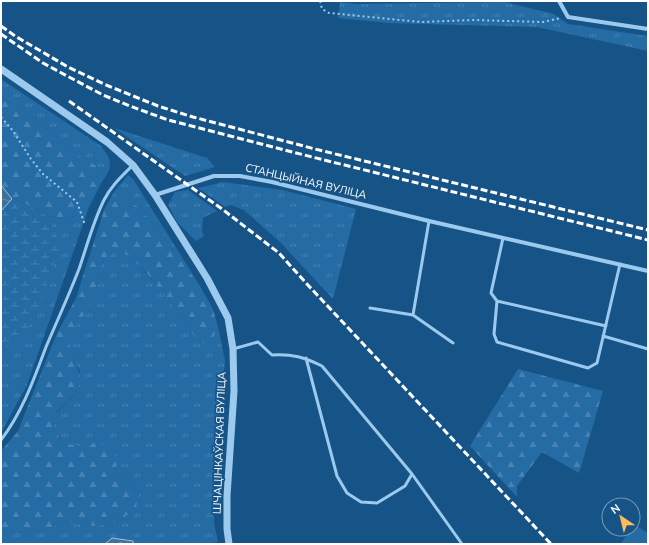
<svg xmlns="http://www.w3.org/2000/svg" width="649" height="545" font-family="'Nunito Sans',sans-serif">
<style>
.grass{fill:url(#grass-tufts)}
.forest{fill:url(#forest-firs)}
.wetland{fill:url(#wetland-marsh)}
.pitch{fill:#256ca5}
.water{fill:url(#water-ripples);stroke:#8ec7f1}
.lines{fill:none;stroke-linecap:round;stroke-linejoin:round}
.path{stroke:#9ccaee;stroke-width:2;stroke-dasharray:2 3;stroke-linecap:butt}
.service{stroke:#9ccaee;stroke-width:3}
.minor{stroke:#9ccaee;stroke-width:4}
.tertiary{stroke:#9ccaee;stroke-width:7}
.rail{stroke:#fff;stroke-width:3;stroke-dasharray:7 3;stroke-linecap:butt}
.labels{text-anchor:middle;stroke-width:3.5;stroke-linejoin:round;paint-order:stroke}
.street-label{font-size:11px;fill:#fff;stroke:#165487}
</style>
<defs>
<pattern id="grass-tufts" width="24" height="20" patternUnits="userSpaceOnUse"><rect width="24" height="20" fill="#256ca5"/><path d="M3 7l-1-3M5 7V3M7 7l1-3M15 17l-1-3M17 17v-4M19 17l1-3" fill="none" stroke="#4682b2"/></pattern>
<pattern id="forest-firs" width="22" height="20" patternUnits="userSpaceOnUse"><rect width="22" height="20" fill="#256ca5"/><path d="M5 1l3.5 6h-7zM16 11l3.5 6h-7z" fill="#4682b2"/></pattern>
<pattern id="wetland-marsh" width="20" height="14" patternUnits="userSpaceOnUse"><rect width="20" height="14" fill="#256ca5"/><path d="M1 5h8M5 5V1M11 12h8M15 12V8" fill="none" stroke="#4682b2"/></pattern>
<pattern id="water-ripples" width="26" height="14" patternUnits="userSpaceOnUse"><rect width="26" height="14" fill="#427096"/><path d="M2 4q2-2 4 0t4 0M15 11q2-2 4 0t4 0" fill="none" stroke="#688dab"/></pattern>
</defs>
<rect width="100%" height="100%" fill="#165487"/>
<path class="grass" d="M340,2L356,4L504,2L554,14L568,24L648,36V51L537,27L389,23L338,18Z
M1,79L101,146C113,162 113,167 101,183V171L97,166L75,153L31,115L1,97Z
M114,128L207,158L215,167L185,176Z
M128,175L133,179L200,286L159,230L137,206L104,210L114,192Z
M223,182L282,190L356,209L333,299L280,242L244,210L231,205L226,207L198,188Z
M188,190L217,211L203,218L202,231L204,236L196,241L177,222L168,205L175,192Z
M89,207L27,385L1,433V346L5,347L59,244L47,216C67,218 72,221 89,207Z
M116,251L123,252L134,260L165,294L191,332L201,342L213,339L218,327L225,361L214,473V523L218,542L204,544H133V541L113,538L105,544H1V527L15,532L42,530L67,522L94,526L114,523L126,516L139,494L116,474L117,461L85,448L65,443L56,433L53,421L55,414L73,396L80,371L70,353L69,340L73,328L93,302L99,269L105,258Z"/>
<path class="forest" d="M1,97L31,115L75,153L97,166L101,171V183L89,207L79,215L66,218L47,216L24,203L12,199L1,185Z
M113,202H126L137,206L159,230L200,286L213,309L218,327L213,339L207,343C205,343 203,343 201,342C194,338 184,321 178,314C170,302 131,247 116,252C93,259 100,285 93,301C88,315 73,322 70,340C67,356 82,367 80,383C80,386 78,388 76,391C67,407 49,408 56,430C58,439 65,443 73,445C85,448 85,447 96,442L113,449L117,461L116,474L139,494L136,507L126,516L114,523L94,526L67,522L42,530L15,532L1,527V451L18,431L57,333L76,298L104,210Z
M518,369L603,391L579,473L542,452L517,486V497L470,446Z"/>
<path class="wetland" d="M12,199L24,203L47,216L60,244L44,295L24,336L5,347L1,346V211Z"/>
<path class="pitch" d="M633,524L648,533V544H621L630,529H633Z"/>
<path class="water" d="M1,185L12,199L1,211Z
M112,538L133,541V544H105Z"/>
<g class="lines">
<path class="path" d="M320,1L322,9L329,13L421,22L473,20L543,22L561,18
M1,117L13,131L31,159L43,174L77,202L85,225"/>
<path class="service" d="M429,221L413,315L453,343
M503,238L491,293L497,301L494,334L497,342L588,368L597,363L620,264
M497,301L606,326
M370,308L413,315
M603,336L648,349
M233,349L258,342L272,355C293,354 304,357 322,366L412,474L462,544
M306,358L337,476L347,493L361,502L377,503L405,486L412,474
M1,440C22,413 34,379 46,347C57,321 69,295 79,269C87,246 93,222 104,200C111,186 122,176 133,165"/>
<path class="minor" d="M559,1L568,17L648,29
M155,195L214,176H240L272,182L429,221L648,271"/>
<path class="tertiary" d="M1,69L107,142L133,165L155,195L207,278L228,318L233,349L234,391L227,496V529L229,544"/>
<path class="rail" d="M1,26L15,36L68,67L106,85L158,106L193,117L315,149L648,230
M1,34L43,63L69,77L103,95L130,106L168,120L312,157L648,240
M69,101L222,209L279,253L306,283L551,544"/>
</g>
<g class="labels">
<g class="street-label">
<text transform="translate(306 181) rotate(13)" y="4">СТАНЦЫЙНАЯ ВУЛІЦА</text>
<text transform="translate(219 443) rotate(-88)" y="4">ШЧАЦІНКАЎСКАЯ ВУЛІЦА</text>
</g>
</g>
<rect width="649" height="545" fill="none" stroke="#ffffff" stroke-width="4"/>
<g transform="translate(621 517) rotate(325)"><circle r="19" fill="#165487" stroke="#7398b7"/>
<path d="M0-3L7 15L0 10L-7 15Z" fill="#ffbd59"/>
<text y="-6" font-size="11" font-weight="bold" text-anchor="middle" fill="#ffffff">N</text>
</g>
</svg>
